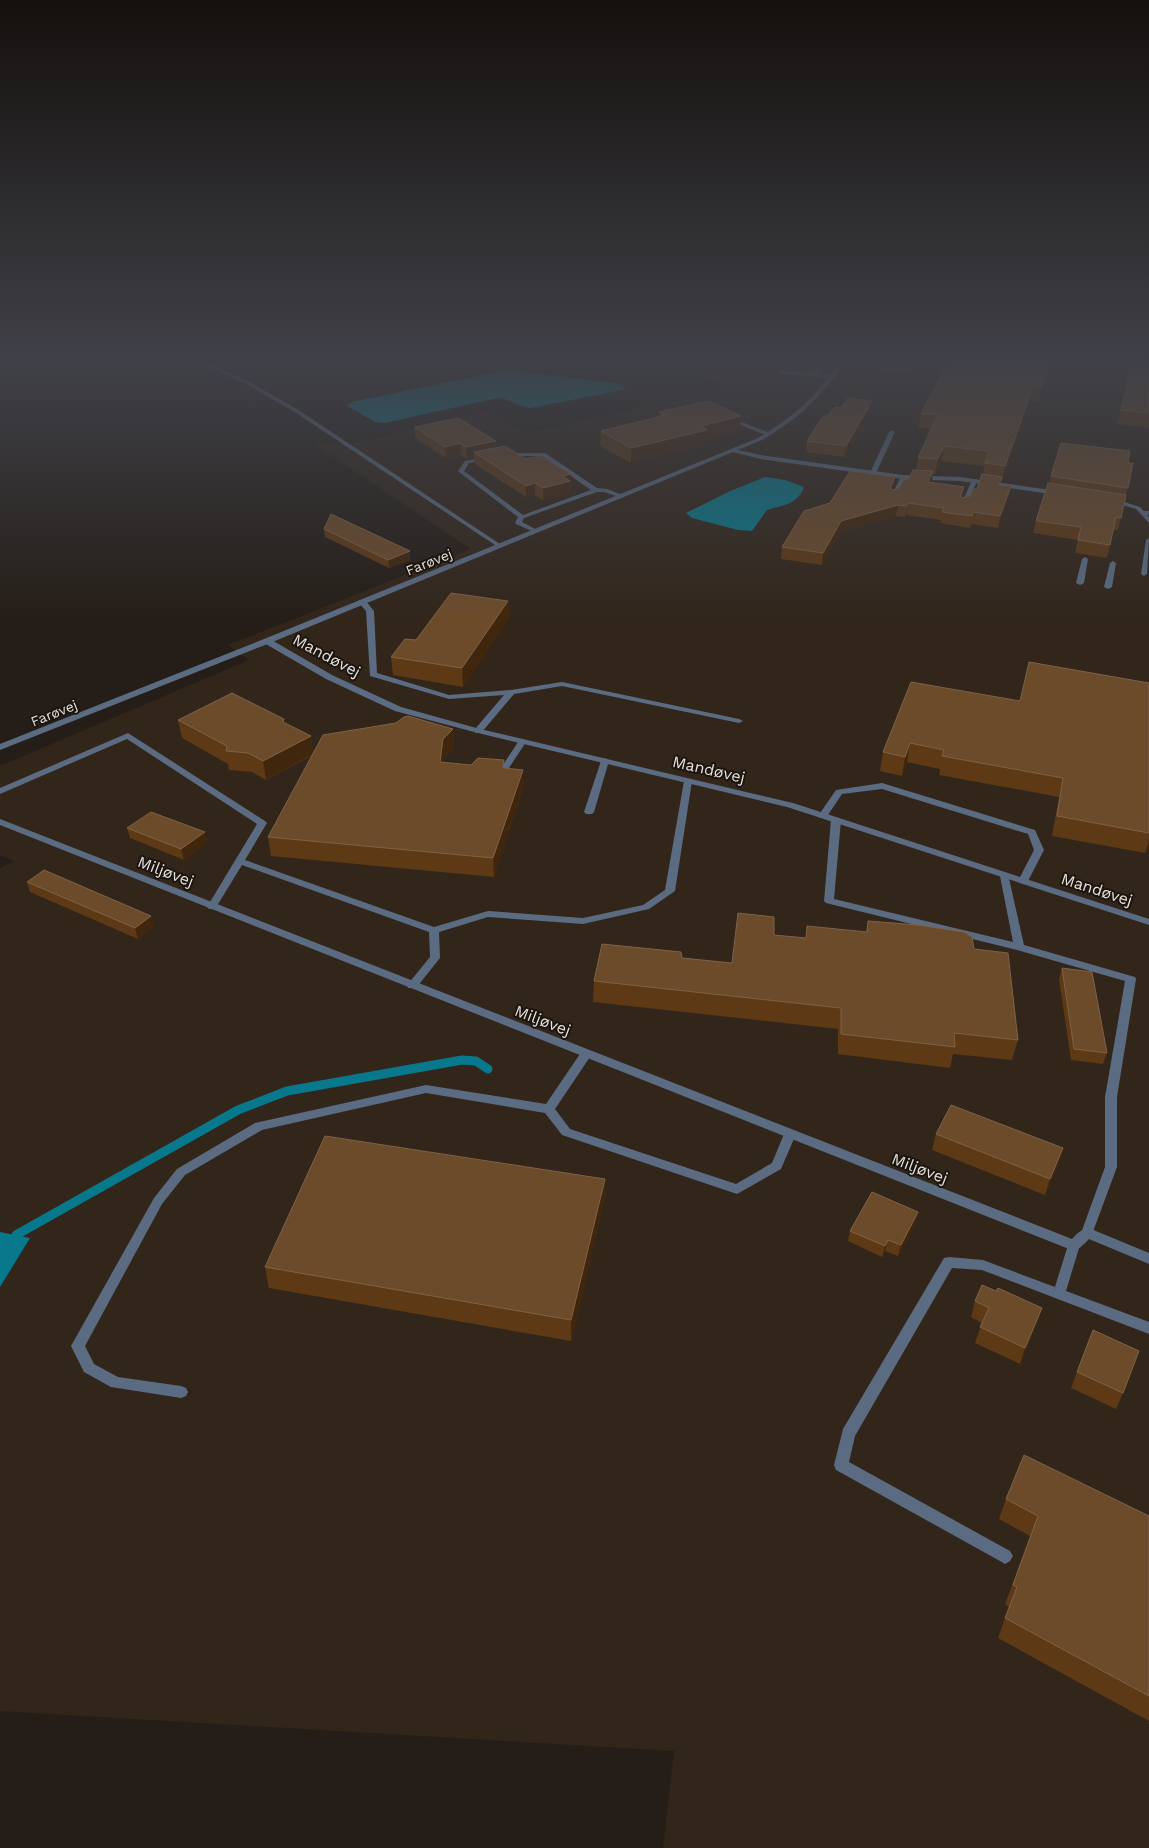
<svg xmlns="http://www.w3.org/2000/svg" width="1149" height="1848" font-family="'Work Sans',sans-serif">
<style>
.built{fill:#32261b}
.water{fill:#08798d}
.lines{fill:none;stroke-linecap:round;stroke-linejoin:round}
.stream{stroke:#08798d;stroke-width:9}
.service{fill:#5b6b82;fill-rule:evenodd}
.minor{fill:#5b6b82;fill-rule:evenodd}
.tertiary{fill:#5b6b82;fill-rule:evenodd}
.wall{fill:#5d3916;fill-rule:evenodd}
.shaded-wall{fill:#41260e}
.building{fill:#6c4b2b;stroke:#7f6247}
.labels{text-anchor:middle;stroke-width:4;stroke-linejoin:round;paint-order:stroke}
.far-street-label{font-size:14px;fill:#e6e1dd;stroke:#1c150f}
.street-label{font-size:16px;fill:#e6e1dd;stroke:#1c150f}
</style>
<rect width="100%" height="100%" fill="#251e18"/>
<path class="built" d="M669,362H1149V1848H663L674,1751L0,1711V868L14,861L0,855V766L249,660L228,645L471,549L314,444L349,445L487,411L526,433L730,389L676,363Z"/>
<path class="water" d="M507,370L621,384L625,387L623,390L530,408C518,407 510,398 497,398L385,423L375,422L347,406L352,402Z
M765,477L785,480L804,487C797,505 783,505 767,510L752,531L738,530L692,518L686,513L730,491Z
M0,1232L30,1238L0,1287Z"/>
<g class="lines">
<path class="stream" d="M16,1235L238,1110L287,1091L462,1060L476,1061L488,1069"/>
<path class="service" d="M821,362H826L818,374L835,376V378L782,374L779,372L782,370L813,374Z
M732,418L770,433L771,434L766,435L730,421L729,420Z
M892,430L895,432L876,473L871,474L870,473L889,432Z
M503,453H545L597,488L607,489L625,496L622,498L604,492H597L524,518L522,522L539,531L534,532L516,524L515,523L518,517L459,472L458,471L465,461L488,457V459L469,463L464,471L523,515L591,490L542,456H505L503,455Z
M901,476L906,477L896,499L891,500L890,499Z
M972,480L977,481L966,507L961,508L960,507Z
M1144,511H1149V515L1142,514V512Z
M1085,557L1088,559L1084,583L1080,585L1076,583L1082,559Z
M1113,561L1116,563L1112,587L1108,589L1104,587L1110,563Z
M359,600H365L374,611L377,673L449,695L511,690L562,682L739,719L743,721L739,723L562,686L514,694L481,733H475V729L504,695L449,699L370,676L366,611L358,602Z
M128,733L265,821L267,823L245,860L434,927L488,911L583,918L643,905L665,890L684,781L685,779H691L692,781L675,891L649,909L583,924L488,917L439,932L440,958L416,988H408L407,986L408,984L430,957L429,932L242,865L215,909H209L207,907L257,824L127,739L0,794V788Z
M522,739L526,742L505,774L501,777L498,776L497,774L518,742Z
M605,758L609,761L594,812L592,814H586L584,812L601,761Z
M882,783L1035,830L1044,850L1028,881L1023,884L1018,881L1034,850L1028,834L882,789L842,794L826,818H820L818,816L836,790Z
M836,817L841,820L834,899L1013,942L1000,876L1002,874H1008L1024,945L1135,977L1136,979L1117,1097V1167L1091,1237L1087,1238L1083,1237L1081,1233L1105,1167V1097L1125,981L1017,950L826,903L824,901L831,820Z
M586,1050L590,1051L592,1054L555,1109L570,1129L736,1184L772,1163L784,1134L786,1131L790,1130L794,1131L796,1134L781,1169L737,1194L562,1135L545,1113L426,1093L262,1130L185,1175L162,1204L85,1346L94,1364L118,1377L181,1386L186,1388L188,1392L186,1396L181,1398L111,1387L84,1372L71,1346L154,1198L177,1169L255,1123L426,1085L546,1104L582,1051Z
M1074,1240L1079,1241L1080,1245L1066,1291L1149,1322V1334L982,1270L952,1268L855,1436L849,1462L1010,1551L1013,1556L1010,1561L1005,1564L1000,1561L836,1470L834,1465L843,1429L944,1258L949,1257L983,1260L1055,1287L1068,1245L1069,1241Z"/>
<path class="minor" d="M198,362H205L248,381L297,409L503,546L498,547L293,411L244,383Z
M734,449L761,455L903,475L960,477L1057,491L1060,493L1057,495L960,481L903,479L761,459L732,452L731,451Z
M1111,498L1140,507L1149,517V523L1136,509L1109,501V499Z
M1149,538L1147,574L1144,576L1141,574L1146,540Z
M264,639H270L332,675L401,707L480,729L793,803L1149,919V925L787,807L478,733L395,711L326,679L264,643Z
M0,819L1072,1239C1078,1233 1083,1227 1091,1229L1149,1253V1264L1089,1239C1083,1245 1078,1252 1069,1249L0,825Z"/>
<path class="tertiary" d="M840,362H845C820,398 800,418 762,440L270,643L0,750V744L264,639L758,438C795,416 815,397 840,362Z"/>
</g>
<path class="wall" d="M882,362H916L909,373L881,370Z
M1131,367L1149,369V428L1117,424Z
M1047,377L1038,402L1030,401L1002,481H1001L1000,485L1011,486L1008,498L998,528L971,524L970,528L940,523L941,520L906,515L905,517L896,516L840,532L822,565L781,559L782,547L830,503L895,477L892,490H893L899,488L909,479L916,470L918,458L931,429L918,428L921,414ZM941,461L984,466L983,475L977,489L970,496L963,498L962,497L964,487L931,482L933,474H935Z
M659,412L741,416L740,431L707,439V444L631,463L600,446L601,431L659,417Z
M870,412L844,457L806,452L807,441L827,416Z
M415,427L496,448L571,474L570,493L543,500L535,495L526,497L475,464L474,457L467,459L461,455L446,458L415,438Z
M1128,463H1133L1118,530H1113L1107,558L1075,553L1078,540L1033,533L1036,521L1049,483L1051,476Z
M324,529L410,560L389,568L325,537Z
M508,601L509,618L463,687L393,675L391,657L416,640Z
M1149,683V850L1145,853L1052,836L1059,797L939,775L940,769L907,762L902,776L880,771L883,752L1020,701Z
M178,720L285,723L311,736L313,754L453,729L454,747L444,757L443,763L505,768L523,789L494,877L271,856L268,837L313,755L266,780L252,772L229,770L228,764L182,738Z
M127,828L207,842L184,860L130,838Z
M27,882L154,926L138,939L30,892Z
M868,921L974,949L1018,1040L1012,1060L953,1054L950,1068L838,1054V1029L593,1002L594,981L732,963L774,935L805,938L866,932Z
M1062,968L1107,1053L1103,1064L1071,1060L1059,979Z
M936,1134L1058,1164L1045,1195L932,1150Z
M605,1179L604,1200L571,1341L269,1288L265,1267Z
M916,1223L898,1256L885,1251L882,1257L848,1241L850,1231Z
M996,1291L1042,1308L1036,1324L1020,1364L975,1343L982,1323L971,1317L975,1301Z
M1093,1330L1123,1393L1116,1409L1071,1388Z
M1006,1499L1149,1516V1721L998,1638L1009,1607L1005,1604L1030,1536L999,1519Z"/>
<path class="shaded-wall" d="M911,362H916L909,373Z
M1049,363L1047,377L1038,402L1041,388Z
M1033,387L1030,401L1002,481L1005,466Z
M872,401L870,412L844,457L846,446Z
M741,416L740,431L707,439V444L631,463V448L701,426Z
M496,441L497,452H474V457L467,459L466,447Z
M460,443L461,455L446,458L445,447Z
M944,446L941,461L935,474L938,459Z
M933,471L932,482L926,493L928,482Z
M571,474L570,493L543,500V488L562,476Z
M895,477L893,489L888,499L890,488Z
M535,483V495L526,497V486Z
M1011,486L1008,498L998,528L1000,516Z
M908,503L906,515L905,517L907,506Z
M898,505L896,516L840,532L822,565L823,553L841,521Z
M410,551V560L389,568L388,560Z
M508,601L509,618L463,687L462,668Z
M453,729L454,747L444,757L442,781L440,762L443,739Z
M311,736L313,754L266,780L263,761Z
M910,743L907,762L902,776L905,757Z
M523,770V789L494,877L493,858Z
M205,832L207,842L184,860L181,849Z
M1149,841V850L1145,853Z
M151,916L154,926L138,939L135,928Z
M1063,1148L1058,1164L1045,1195L1050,1179Z
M605,1179L604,1200L571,1341V1320Z
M918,1212L916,1223L898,1256L901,1245Z
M888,1240L885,1251L882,1257L885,1246Z
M1042,1308L1036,1324L1020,1364L1025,1348Z"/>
<path class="building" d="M948,362H1038L1049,363L1041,388L1033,387L1005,466L985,463L989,451L944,446L938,459L918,458L938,414H921Z
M1131,367L1149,369V413L1121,410Z
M848,398L872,401L846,446L807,441L823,416H827L835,407L841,408Z
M709,401L741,416L701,426L707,430L631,448L601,431L666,415L659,412Z
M458,418L496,441L466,447L460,443L445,447L415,427Z
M1061,443L1130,451L1128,463H1133L1128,488L1051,476Z
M505,446L526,459L540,456L571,474L562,476L570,481L543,488L535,483L526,486L474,452Z
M913,470L933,471L928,482L964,487L960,496L963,498L970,496L973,489H977L982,474L1002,477L999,485L1011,486L1000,516L973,512L972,516L942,512L944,508L908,503L907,506L898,505L841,521L823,553L782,547L804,511L830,503L850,471L895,477L890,488L893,490L899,488L904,479H909Z
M1048,483L1126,495L1121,518L1116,517L1110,545L1078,540L1081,527L1036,521Z
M331,514L410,551L388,560L324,529Z
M451,593L508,601L462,668L391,657L405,639L416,640Z
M1029,662L1149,683V833L1057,816L1063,778L942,756L944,750L910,743L905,757L883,752L911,682L1020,701Z
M232,693L284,719L283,722L311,736L263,761L248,753L226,751L227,746L178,720Z
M408,716L453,729L443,739L440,762L471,765L478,758L504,760L503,768L523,770L493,858L268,837L323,735L396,723L404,717Z
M151,812L205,832L181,849L127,828Z
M44,870L151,916L135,928L27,882Z
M738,913L774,917V935L806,938L807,926L867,932L868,921L918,925L964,932L972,937L974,949L1008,953L1018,1040L954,1033L955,1047L841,1034V1008L594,981L602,944L681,952L682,958L732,963Z
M1062,968L1092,972L1107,1053L1074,1049Z
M951,1105L1063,1148L1050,1179L936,1134Z
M325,1136L605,1179L571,1320L265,1267Z
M872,1192L918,1212L901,1245L888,1240L885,1246L850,1231Z
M982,1285L996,1291L998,1288L1042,1308L1025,1348L980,1327L989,1308L975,1301Z
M1093,1330L1139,1351L1123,1393L1077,1372Z
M1024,1455L1149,1516V1696L1005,1618L1017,1587L1013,1585L1038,1516L1006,1499Z"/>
<linearGradient id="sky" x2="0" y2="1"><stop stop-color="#14100d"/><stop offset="0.58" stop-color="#404148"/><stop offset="1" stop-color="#404148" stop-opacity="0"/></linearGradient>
<rect width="1149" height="621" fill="url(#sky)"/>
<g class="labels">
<g class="far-street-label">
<text transform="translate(429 562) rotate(-22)" y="5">Farøvej</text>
<text transform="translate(54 713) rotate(-22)" y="5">Farøvej</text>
</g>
<g class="street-label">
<text transform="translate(327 655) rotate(28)" y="6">Mandøvej</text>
<text transform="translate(709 769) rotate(13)" y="6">Mandøvej</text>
<text transform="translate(166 871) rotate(21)" y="6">Miljøvej</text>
<text transform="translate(1097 889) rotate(18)" y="6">Mandøvej</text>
<text transform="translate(543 1020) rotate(21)" y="6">Miljøvej</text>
<text transform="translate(920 1168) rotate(21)" y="6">Miljøvej</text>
</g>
</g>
</svg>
